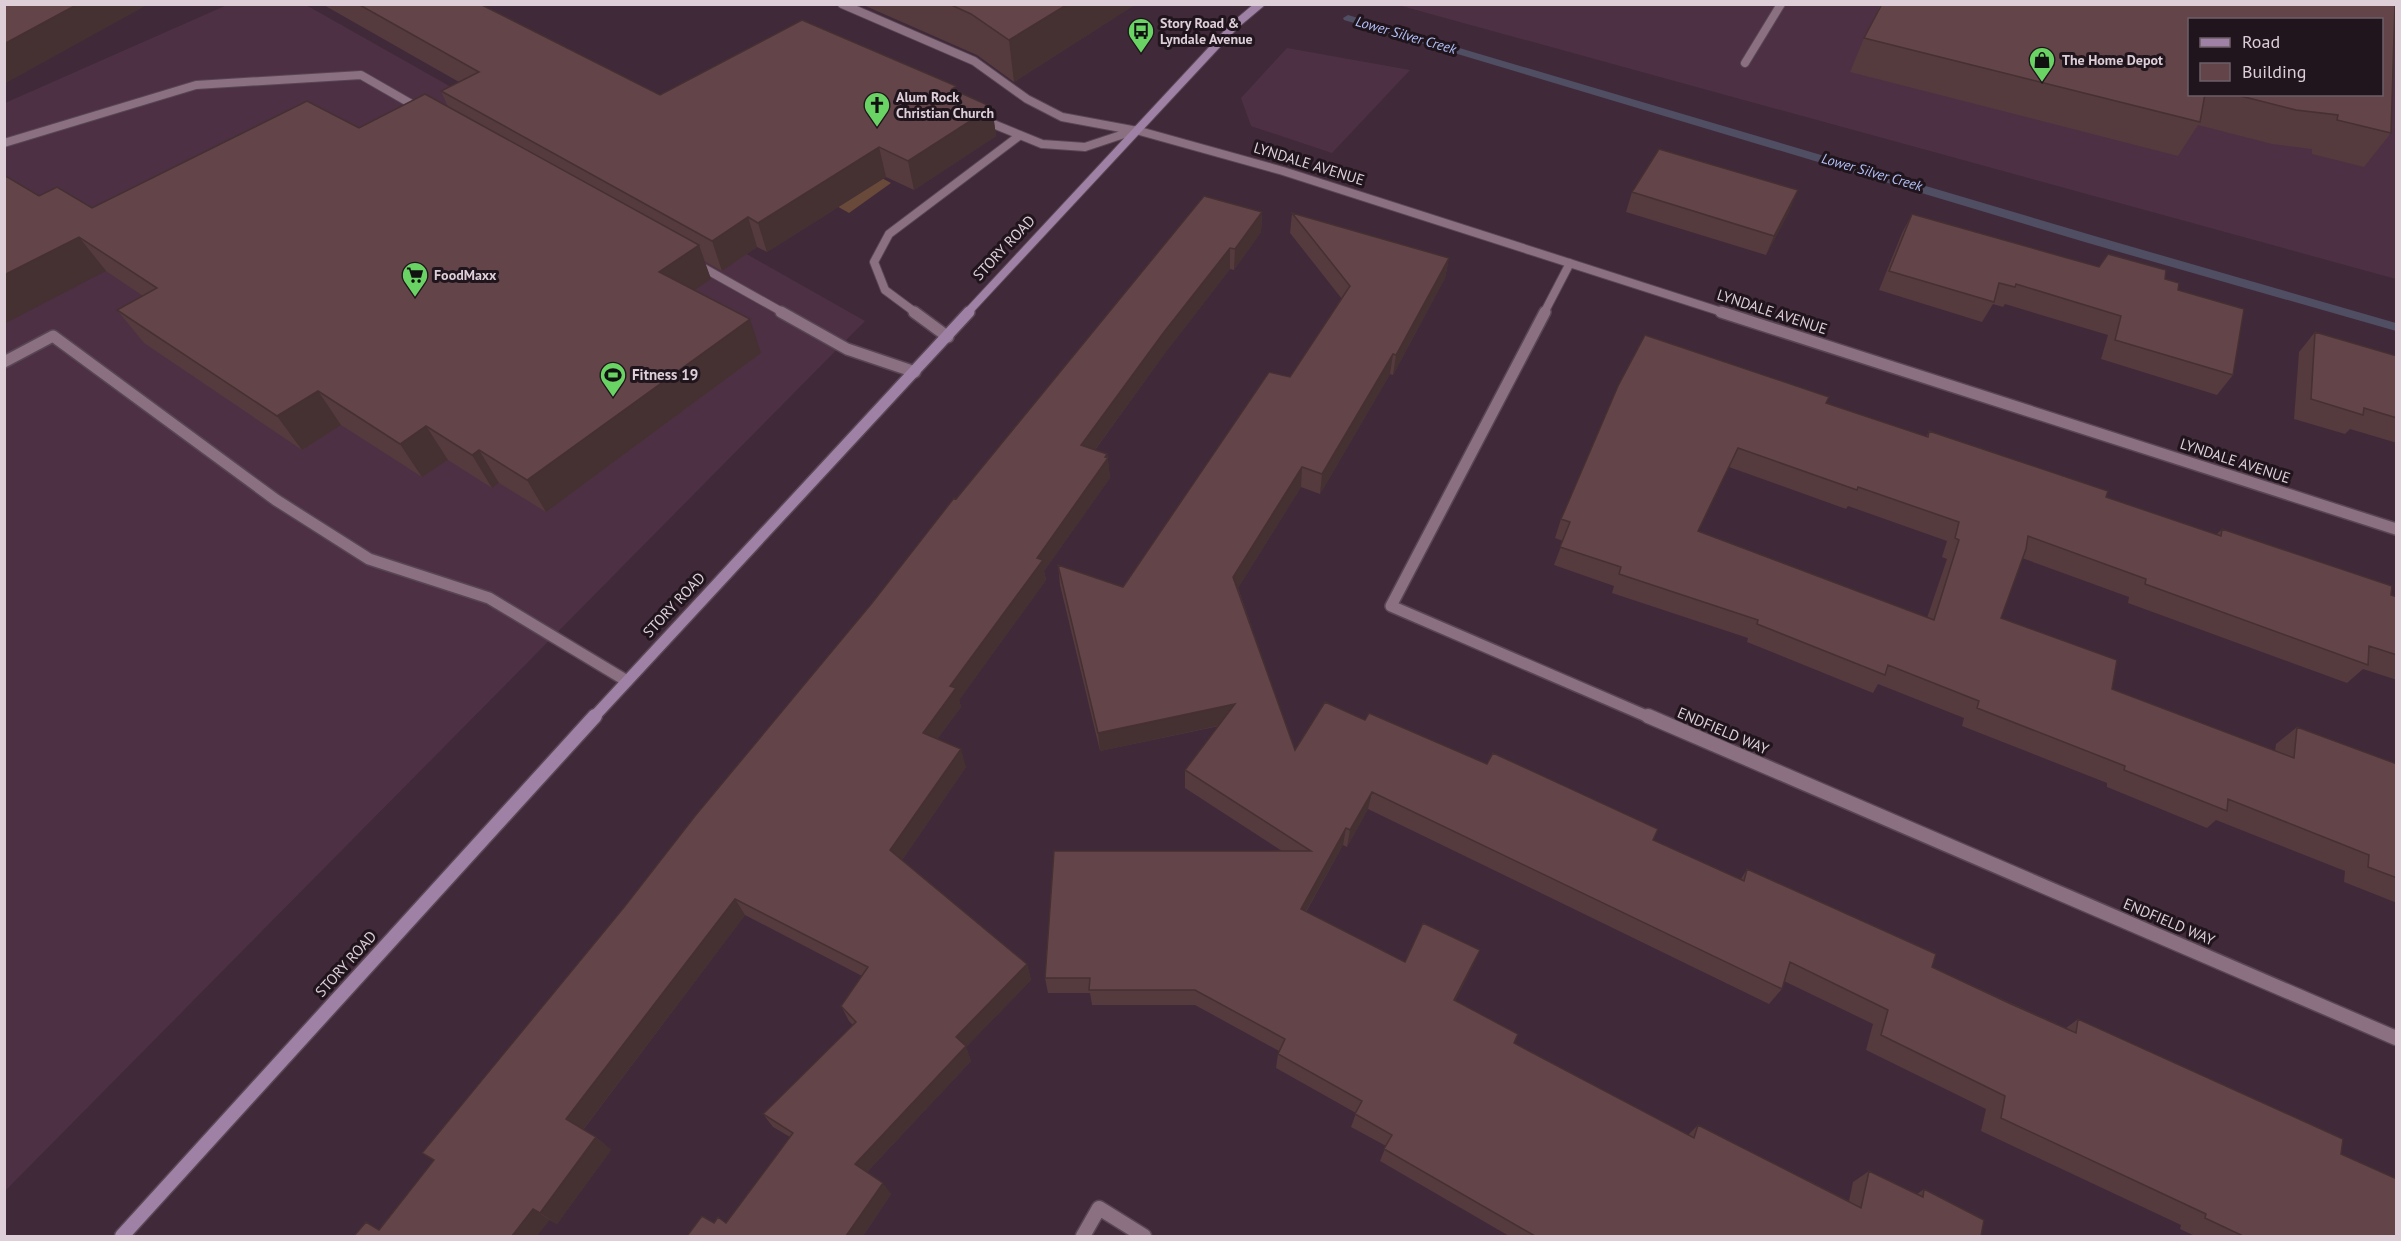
<svg xmlns="http://www.w3.org/2000/svg" width="2401" height="1241" font-family="'PT Sans',sans-serif">
<style>
.built{fill:#4d3044;fill-rule:evenodd}
.green{fill:#69493a}
.lines{fill:none;stroke-linecap:round;stroke-linejoin:round}
.stream{fill:#4f4e63;fill-rule:evenodd}
.lane-far1-casing{stroke:#594654;stroke-width:10}
.lane-casing{stroke:#594654;stroke-width:14}
.street-far2-casing{stroke:#594654;stroke-width:10}
.street-far1-casing{stroke:#594654;stroke-width:14}
.street-casing{stroke:#594654;stroke-width:17}
.secondary-far2-casing{stroke:#594654;stroke-width:10}
.secondary-far1-casing{stroke:#594654;stroke-width:14}
.secondary-casing{stroke:#594654;stroke-width:17}
.lane-far1{stroke:#8b7082;stroke-width:8}
.lane{stroke:#8b7082;stroke-width:11}
.street-far2{stroke:#8b7082;stroke-width:8}
.street-far1{stroke:#8b7082;stroke-width:11}
.street{stroke:#8b7082;stroke-width:14}
.secondary-far2{stroke:#9e81a4;stroke-width:8}
.secondary-far1{stroke:#9e81a4;stroke-width:11}
.secondary{stroke:#9e81a4;stroke-width:14}
.wall{fill:#553a3e;fill-rule:evenodd}
.shaded-wall{fill:#453032}
.building{fill:#634448;stroke:#453032;stroke-width:1.5;fill-rule:evenodd}
.labels{text-anchor:middle;stroke-width:6;stroke-linejoin:round;paint-order:stroke}
.far-poi-label{font-size:14px;font-weight:bold;fill:#ddced8;stroke:#20151d;text-anchor:start}
.far-water-label{font-size:14px;font-style:italic;fill:#b1c0f8;stroke:#20151d}
.street-label{font-size:15px;fill:#ddced8;stroke:#20151d}
.poi-label{font-size:15px;font-weight:bold;fill:#ddced8;stroke:#20151d;text-anchor:start}
</style>
<rect width="100%" height="100%" fill="#402939"/>
<path class="built" d="M227,5H306L865,321L5,1191V103Z
M1398,5H2396V279ZM2190,20H2382V94H2190Z
M1287,48L1410,70L1332,153L1251,126L1241,98Z"/>
<path class="green" d="M861,167L891,183L849,213L819,196Z"/>
<g class="lines">
<path class="stream" d="M1348,15L2098,237L2396,323V331L2088,243L1344,20L1343,18Z"/>
<g class="lane-far1-casing">
<path id="lane-far1" d="M842,4L974,61L1027,99L1062,117L1132,130
M1745,63L1781,4
M981,119L1042,144L1085,147L1136,130
M4,143L196,85L361,75L422,110
M693,262L784,313
M916,313L885,290L874,262L889,234L1019,136"/>
</g>
<g class="lane-casing">
<path id="lane" d="M781,312L847,349L915,372
M914,312L948,337
M4,362L53,336L276,500L369,559L489,598L627,681"/>
</g>
<g class="street-far2-casing">
<path id="street-far2" d="M1136,130L1283,171L1725,313
M1544,313L1570,263"/>
</g>
<g class="street-far1-casing">
<path id="street-far1" d="M1545,312L1391,606L1651,718
M1721,312L2396,529"/>
</g>
<g class="street-casing">
<path id="street" d="M1648,716L2396,1038
M1083,1236L1099,1208L1144,1236"/>
</g>
<g class="secondary-far2-casing">
<path id="secondary-far2" d="M967,313L1235,25L1260,4"/>
</g>
<g class="secondary-far1-casing">
<path id="secondary-far1" d="M593,718L969,312"/>
</g>
<g class="secondary-casing">
<path id="secondary" d="M122,1236L595,716"/>
</g>
<use href="#lane-far1" class="lane-far1"/>
<use href="#lane" class="lane"/>
<use href="#street-far2" class="street-far2"/>
<use href="#street-far1" class="street-far1"/>
<use href="#street" class="street"/>
<use href="#secondary-far2" class="secondary-far2"/>
<use href="#secondary-far1" class="secondary-far1"/>
<use href="#secondary" class="secondary"/>
</g>
<path class="wall" d="M322,4H480L660,95L957,91L992,107L996,136L914,190L886,177L767,252L757,247L722,271L704,261L711,279L694,291L761,353L546,512L499,483L492,488L448,460L422,477L341,425L302,450L144,343L117,310L143,296L106,271L39,196L92,208L359,128L448,107L441,91L459,82Z
M861,4H1136L1014,82L977,55Z
M1880,4H2395L2391,133L2364,167L2312,154V149L2272,144L2198,125L2178,156L1850,72L1864,38L1875,16ZM2382,20V94H2190Z
M1632,192L1790,210L1766,255L1626,212Z
M1262,212L1261,232L1234,270L1230,269L1165,353L1095,450L1107,454L1110,478L1044,571L1046,580L959,700L961,707L937,739L966,767L902,860L1027,964L1031,980L966,1047L971,1061L867,1172L891,1194L863,1236H687L714,1223H726L790,1137L773,1127L763,1114L853,1025L849,1021L841,1006L862,976L745,915L583,1130L596,1137L611,1150L557,1224L550,1220L379,1229L434,1160L625,906L872,603L956,499Z
M1292,213L1449,258L1445,278L1393,375L1390,374L1320,494L1301,487L1238,588L1295,750L1365,720L1653,840L1741,879L1747,869L1932,967L2066,1028L2078,1019L2341,1154L2397,1236H2195L2180,1229L2181,1225L1981,1131L1986,1109L1866,1050L1873,1024L1784,981L1782,989L1769,1004L1368,809L1347,847L1343,845L1306,912L1405,962L1473,965L1455,1001L1514,1043L1688,1135L1698,1125L1849,1201L1853,1182L1869,1171L1917,1194L1924,1189L1981,1236H1509L1380,1161L1386,1146L1351,1127L1356,1113L1276,1068L1278,1054L1279,1051L1195,1005H1092L1090,993H1048L1045,978L1282,851L1185,788V770L1219,726L1100,751L1060,585L1058,565L1123,587L1290,377L1342,299L1290,233Z
M1912,214L2099,267L2165,279L2178,290L2233,375L2217,395L2101,359L2108,335L2005,304L2003,307L1993,304L1982,322L1879,290L1902,233Z
M2315,332L2397,356V443L2350,429L2345,434L2294,419L2299,352Z
M1826,403L1926,437L1929,431L2106,497L2216,535L2222,529L2397,597V680L2363,669L2347,683L2128,603L2129,597L2022,558L2001,618L2112,689L2275,751L2276,744L2297,727L2397,764V903L2344,882L2345,871L2216,820L2207,828L2107,787V783L1962,726L1964,718L1878,684L1873,693L1747,642L1748,638L1612,593L1614,586L1554,565L1563,541L1555,538L1561,519ZM1729,467L1846,509L1848,506L1947,541L1942,557L1947,559L1927,618L1698,532Z"/>
<path class="shaded-wall" d="M78,4H149L6,83L7,85L4,87V44Z
M1068,4H1136L1014,82L1009,40Z
M992,107L996,136L914,190L908,161Z
M879,147L886,177L767,252L758,223Z
M1798,190L1790,210L1766,255L1774,236Z
M1262,212L1261,232L1234,270L1235,249Z
M748,217L757,247L722,271L712,241Z
M79,237L106,271L4,324V275Z
M699,245L711,279L672,306L659,272Z
M1230,248V269L1165,353L1083,466L1081,445L1164,332Z
M1449,258L1445,278L1393,375L1396,355Z
M750,319L761,353L546,512L527,480Z
M1393,354L1390,374L1320,494L1322,474Z
M318,391L341,425L302,450L277,416Z
M426,426L448,460L422,477L400,444Z
M479,450L499,483L492,488L472,455Z
M1107,454V460L1108,458L1110,478L1044,571L1046,580L959,700L961,707L928,751L923,733L950,686Z
M1302,467L1301,487L1233,596V577Z
M1235,704V722L1100,751L1098,733Z
M961,749L966,767L897,867L890,850Z
M1372,792L1368,809L1347,847L1350,830Z
M1346,828L1343,845L1298,925L1301,909Z
M735,899L745,915L581,1132L566,1119Z
M1480,950L1473,965L1448,1015L1454,1000Z
M1027,964L1031,980L966,1047L971,1061L863,1176L855,1164L956,1037Z
M596,1137L611,1150L557,1224L540,1213Z
M883,1183L891,1194L863,1236H846Z
M533,1209L550,1220L537,1236H512Z"/>
<path class="building" d="M4,4H78L4,44Z
M358,4H480L660,95L802,20L956,86L952,89L992,107L908,161L879,147L758,223L748,217L712,241L441,91L479,72Z
M949,4H1068L1009,40L971,14Z
M1882,4H2395L2391,133L2337,120L2338,115L2296,110L2233,94H2382V20H2190V94H2205L2200,122L1864,38Z
M425,94L699,245L659,272L750,319L527,480L479,450L472,455L426,426L400,444L318,391L277,416L117,310L157,288L79,237L4,275V175L39,196L57,187L92,208L307,101L359,128Z
M1659,149L1798,190L1774,236L1632,192Z
M1204,196L1262,212L1235,249L1230,248L1164,332L1081,445L1107,454L1105,457L1108,458L1037,558L1043,560L950,686L956,688L923,733L961,749L890,850L1027,964L956,1037L966,1046L855,1164L883,1183L846,1236H687L702,1216L714,1223L718,1217L726,1223L793,1133L763,1114L856,1022L841,1006L868,967L735,899L566,1119L596,1137L540,1213L533,1209L512,1236H354L366,1222L379,1230L434,1160L422,1153L625,906L695,816L872,603L954,498L956,499Z
M1292,213L1449,258L1396,355L1393,354L1322,474L1302,467L1233,577L1295,750L1325,702L1365,720L1369,713L1487,764L1493,753L1658,829L1653,840L1744,881L1747,869L1936,954L1932,967L2011,1004L2076,1033L2078,1019L2343,1139L2341,1154L2397,1179V1236H2243L2205,1218L2206,1214L2001,1118L2005,1096L1881,1035L1888,1010L1790,962L1782,989L1372,792L1350,830L1346,828L1301,909L1405,962L1423,923L1480,950L1454,1000L1518,1034L1514,1043L1694,1138L1698,1125L1861,1208L1869,1171L1923,1197L1924,1189L1984,1220L1981,1236H1535L1384,1149L1392,1135L1355,1114L1362,1101L1278,1054L1285,1039L1195,990H1089L1090,978H1045L1054,851H1311L1185,770L1235,704L1098,733L1058,565L1123,587L1269,372L1290,377L1350,286Z
M1912,214L2099,267L2108,254L2166,270L2165,279L2179,283L2178,290L2244,309L2233,375L2115,340L2121,316L2016,284L2015,287L1999,283L1994,302L1889,271Z
M2315,332L2397,356V418L2364,408L2363,415L2311,399Z
M1645,335L1829,397L1826,403L1928,437L1929,431L2108,491L2106,497L2221,536L2222,529L2392,586L2391,595L2397,597V655L2369,646L2368,665L2145,584L2146,579L2028,536L2026,549L2001,618L2117,660L2112,689L2294,758L2297,727L2397,764V878L2368,867L2369,855L2228,799L2227,811L2124,770L2125,766L1977,708L1979,701L1888,665L1885,675L1757,624L1758,620L1619,574L1621,567L1560,547L1570,522L1561,519L1618,386ZM1738,448L1857,490L1858,487L1959,522L1955,538L1959,540L1934,620L1698,531Z"/>
<defs>
<g id="bus-pin" transform="scale(1.35)"><path d="M0 17L-7.5 6A9.5 9.5 0 1 1 7.5 6Z" fill="#69d464" stroke="#20151d"/><path d="M-5-6H5V4H4V6H2V4H-2V6H-4V4H-5ZM-3.5-4V0h7V-4ZM-3.5 1.2v1.5H-2V1.2ZM2 1.2v1.5H3.5V1.2Z" fill="#111"/></g>
<g id="shop-pin" transform="scale(1.35)"><path d="M0 17L-7.5 6A9.5 9.5 0 1 1 7.5 6Z" fill="#69d464" stroke="#20151d"/><path d="M-5-2.5h2.3a2.7 3.5 0 0 1 5.4 0H5L5.5 6h-11ZM-1.5-2.5h3a1.5 2.3 0 0 0-3 0Z" fill="#111"/></g>
<g id="church-pin" transform="scale(1.35)"><path d="M0 17L-7.5 6A9.5 9.5 0 1 1 7.5 6Z" fill="#69d464" stroke="#20151d"/><path d="M-1.2-6h2.4v3.5h3.3v2.4h-3.3V6h-2.4V-.1h-3.3v-2.4h3.3Z" fill="#111"/></g>
<g id="supermarket-pin" transform="scale(1.35)"><path d="M0 17L-7.5 6A9.5 9.5 0 1 1 7.5 6Z" fill="#69d464" stroke="#20151d"/><path d="M-6-5.5h2.5l.6 2H6L4.5 2H-2.5L-4.4-4H-6ZM-1.5 3.2a1.3 1.3 0 1 0 .1 0ZM3 3.2a1.3 1.3 0 1 0 .1 0Z" fill="#111"/></g>
<g id="stadium-pin" transform="scale(1.35)"><path d="M0 17L-7.5 6A9.5 9.5 0 1 1 7.5 6Z" fill="#69d464" stroke="#20151d"/><path d="M0-5a6.5 5 0 1 0 0 10a6.5 5 0 1 0 0-10ZM-3.5-1.8h7v3.6h-7Z" fill="#111"/></g>
</defs>
<g fill-rule="evenodd">
<use href="#bus-pin" x="1141" y="31"/>
<use href="#shop-pin" x="2042" y="60"/>
<use href="#church-pin" x="877" y="105"/>
<use href="#supermarket-pin" x="415" y="275"/>
<use href="#stadium-pin" x="613" y="375"/>
</g>
<g class="labels">
<g class="far-poi-label">
<text x="1160" y="28">Story Road &amp;<tspan x="1160" dy="16">Lyndale Avenue</tspan></text>
<text x="2062" y="65">The Home Depot</text>
<text x="896" y="102">Alum Rock<tspan x="896" dy="16">Christian Church</tspan></text>
<text x="434" y="280">FoodMaxx</text>
</g>
<g class="far-water-label">
<text transform="translate(1406 35) rotate(16)" y="5">Lower Silver Creek</text>
<text transform="translate(1872 172) rotate(16)" y="5">Lower Silver Creek</text>
</g>
<g class="street-label">
<text transform="translate(1309 164) rotate(17)" y="5">LYNDALE AVENUE</text>
<text transform="translate(1004 248) rotate(-47)" y="5">STORY ROAD</text>
<text transform="translate(1772 312) rotate(18)" y="5">LYNDALE AVENUE</text>
<text transform="translate(2235 461) rotate(18)" y="5">LYNDALE AVENUE</text>
<text transform="translate(674 605) rotate(-47)" y="5">STORY ROAD</text>
<text transform="translate(1723 731) rotate(23)" y="5">ENDFIELD WAY</text>
<text transform="translate(2169 922) rotate(23)" y="5">ENDFIELD WAY</text>
<text transform="translate(346 964) rotate(-48)" y="5">STORY ROAD</text>
</g>
<g class="poi-label">
<text x="632" y="380">Fitness 19</text>
</g>
</g>
<rect width="2401" height="1241" fill="none" stroke="#ddced8" stroke-width="12"/>
<rect x="2188" y="18" width="195" height="78" fill="#20151d" stroke="#6c5f68" stroke-width="1.5"/>
<rect x="2200" y="38" width="30" height="9" fill="#9e81a4" stroke="#6c5f68" stroke-width="1.5"/>
<text x="2242" y="48" font-size="18" fill="#ddced8">Road</text>
<rect x="2200" y="63" width="30" height="18" fill="#634448" stroke="#6c5f68" stroke-width="1.5"/>
<text x="2242" y="78" font-size="18" fill="#ddced8">Building</text>
</svg>
